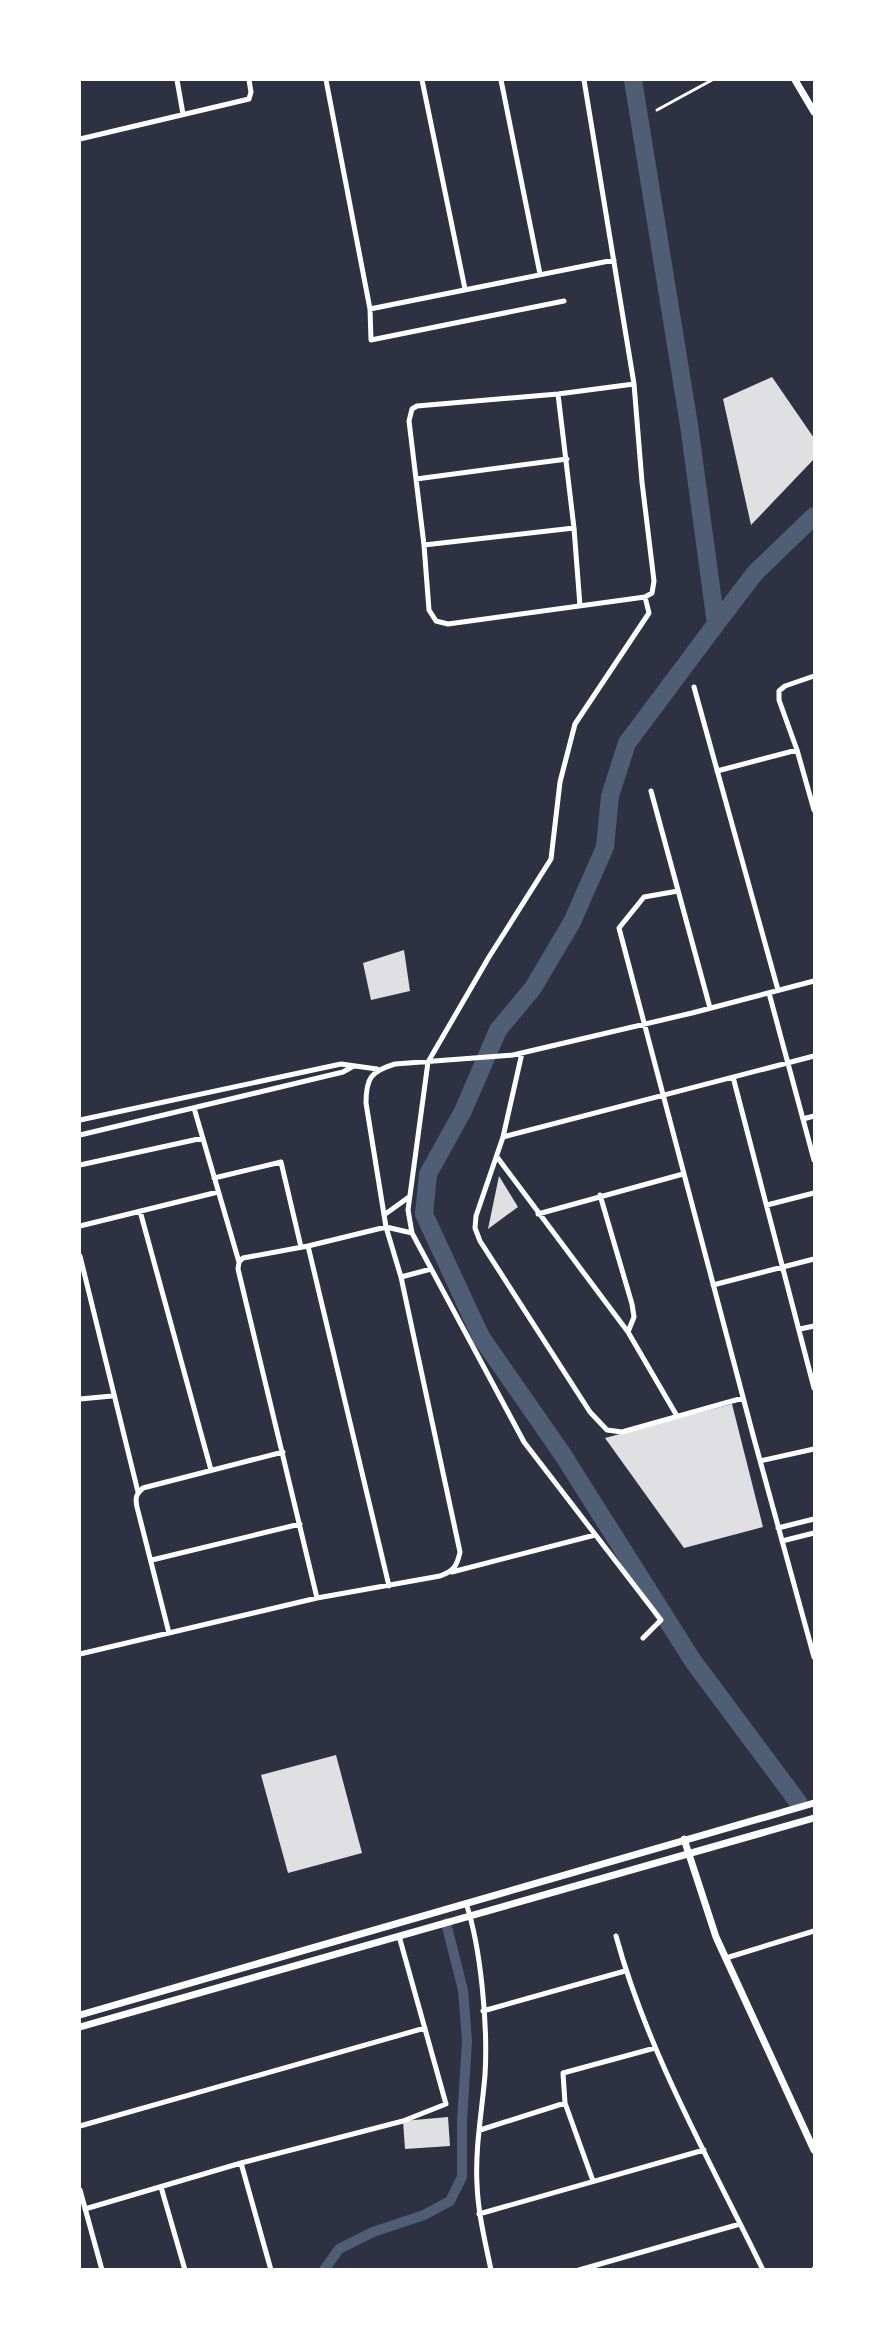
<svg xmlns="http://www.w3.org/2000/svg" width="894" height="2349" font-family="Merriweather,serif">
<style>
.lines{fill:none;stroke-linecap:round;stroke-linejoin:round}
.canal{stroke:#4f5d75;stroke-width:10}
.river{stroke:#4f5d75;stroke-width:18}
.building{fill:#e0e0e3}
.service{stroke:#fff;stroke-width:3}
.minor{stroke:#fff;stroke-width:5}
.tertiary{stroke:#fff;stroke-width:7}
</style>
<rect width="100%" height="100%" fill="#2d3142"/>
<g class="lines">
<path class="canal" d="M324,2270L339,2249L373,2232L424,2215L450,2201L462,2177V2121L467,2041L463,1990L446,1923"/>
<path class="river" d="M633,80L689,425L716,624L627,743L610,796L605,847L572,922L533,988L498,1030L463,1111L428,1174L424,1214L481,1337L563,1455L693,1661L798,1802
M716,624L755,573L814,516"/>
</g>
<path class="building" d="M772,377L814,438V459L751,525L723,399Z
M404,950L410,991L371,1000L363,963Z
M499,1176L518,1207L488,1229Z
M732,1404L763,1527L684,1548L605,1438Z
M336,1755L362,1853L288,1873L261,1775Z
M448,2117L450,2146L405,2149L403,2121Z"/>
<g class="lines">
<path class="service" d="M657,110L712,80"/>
<path class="minor" d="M177,80L183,114
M326,80L370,309L371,340L564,301
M422,80L465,289
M501,80L540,274
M584,80L634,384L642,482L654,581L652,593L645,597L448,624L436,621L429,610L424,545L409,421L412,409L417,406L558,394L634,384
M80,139L249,99L251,92L249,80
M370,309L614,260
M558,394L574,528L580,606
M416,479L567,459
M424,545L574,528
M814,676L785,686L779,691V700L797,750L814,810
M694,687L778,990
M717,771L797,750
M651,791L710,1008
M678,891L644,897L619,928L753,1435L814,1657
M769,993L814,1160
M522,1053L503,1137L476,1216L475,1228L480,1241L590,1412L607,1430L622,1432L743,1398
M733,1077L814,1388
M194,1108L239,1262
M803,1119L814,1116
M80,1120L341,1064L377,1069
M80,1135L343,1072L352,1067
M503,1137L814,1056
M497,1157L628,1332L677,1416
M80,1165L203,1138
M214,1178L281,1162L301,1247
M600,1195L632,1304L634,1317L628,1332
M767,1205L814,1193
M140,1211L211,1470
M538,1214L683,1174
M384,1215L409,1197
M80,1226L218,1192
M308,1246L389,1586
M80,1256L138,1492
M401,1277L431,1269
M713,1285L814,1259
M800,1329L814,1326
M80,1399L112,1396
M760,1461L814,1449
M778,1528L814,1519
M782,1541L814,1533
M152,1560L300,1524
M452,1572L595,1535
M317,1598L238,1269L239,1262L243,1258L308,1246L386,1227L412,1233
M169,1633L137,1507C135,1498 136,1494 143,1488L283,1452
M643,1638L661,1620L524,1442L412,1233L408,1210L428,1062L489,957L551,859L560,782L575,724L649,613L645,597
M80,1654L317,1598L440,1576C454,1571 457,1566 460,1552L401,1277L386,1227L366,1103C366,1078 371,1071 395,1064L513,1055L692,1013L814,981
M466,1903C481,1948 488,2026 485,2075C482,2111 475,2148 477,2184C478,2213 485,2241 491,2270
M616,1936C648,2053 710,2161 763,2270
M726,1958L814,1931
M483,2011L625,1971
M80,2126L425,2028
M480,2130L565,2103
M241,2163L271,2270
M593,2181L565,2103L563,2073L655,2048
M161,2187L185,2270
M80,2190L102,2270
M85,2209L241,2163L403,2121L446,2104L399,1936
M479,2214L704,2150
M579,2270L740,2224
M814,2270V2269"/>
<path class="tertiary" d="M795,80L814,112
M684,1839L716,1937L814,2150
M80,2015L814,1803
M80,2027L814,1818"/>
</g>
<rect width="894" height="2349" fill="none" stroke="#ffffff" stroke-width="162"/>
</svg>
